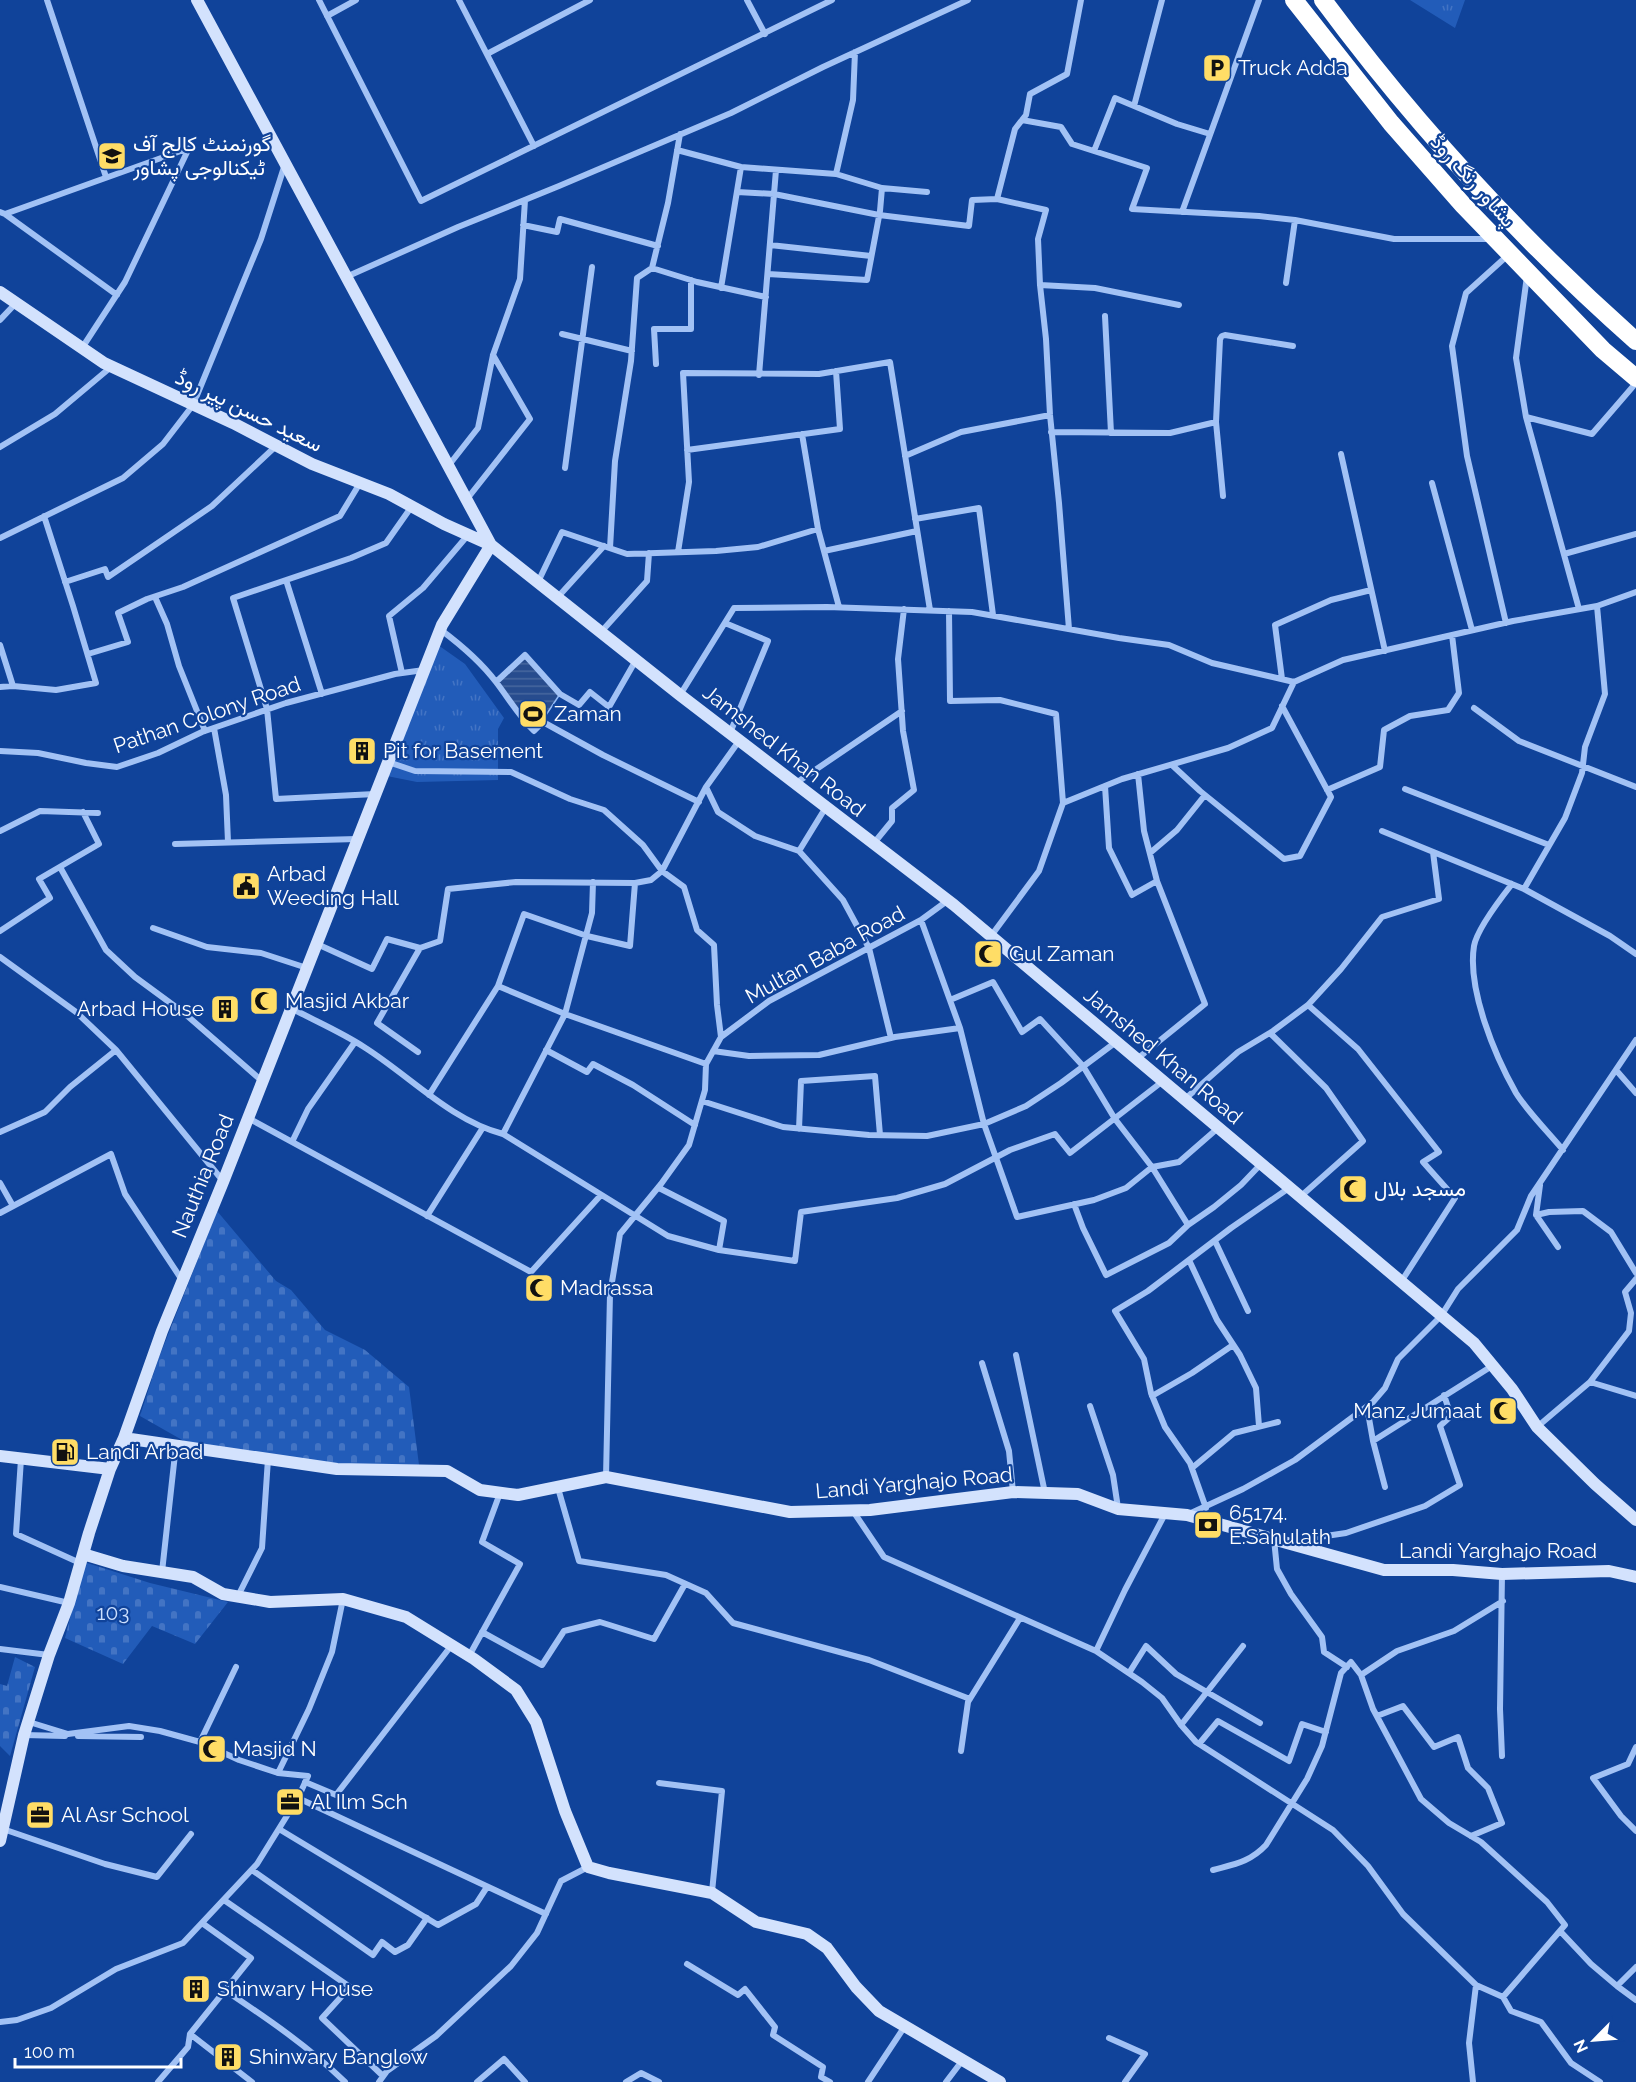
<svg xmlns="http://www.w3.org/2000/svg" width="1636" height="2082" font-family="Raleway,Vazirmatn,sans-serif">
<style>
.grass{fill:url(#grass-tufts)}
.cemetery{fill:url(#cemetery-stones)}
.water{fill:url(#water-rules);stroke:#94bcf8;stroke-width:1.5}
.lines{fill:none;stroke-linecap:round;stroke-linejoin:round}
.street{stroke:#a2c2f5;stroke-width:6}
.secondary{stroke:#d3e2fd;stroke-width:12}
.highway{stroke:#fff;stroke-width:18}
.labels{text-anchor:middle;stroke-width:4.5;stroke-linejoin:round;paint-order:stroke}
.poi-label{font-size:21px;fill:#fff;stroke:#10439a;text-anchor:start}
.street-label{font-size:21px;fill:#fff;stroke:#10439a}
.park-label{font-size:21px;fill:#cbdffe;stroke:#10439a}
</style>
<defs>
<pattern id="grass-tufts" width="24" height="20" patternUnits="userSpaceOnUse" patternTransform="scale(1.5)"><rect width="24" height="20" fill="#225cb9"/><path d="M3 7l-1-3M5 7V3M7 7l1-3M15 17l-1-3M17 17v-4M19 17l1-3" fill="none" stroke="#4374c4"/></pattern>
<pattern id="cemetery-stones" width="16" height="16" patternUnits="userSpaceOnUse" patternTransform="scale(1.5)"><rect width="16" height="16" fill="#225cb9"/><path d="M2 7V4a2 2 0 0 1 4 0v3zM10 15v-3a2 2 0 0 1 4 0v3z" fill="#4374c4"/></pattern>
<pattern id="water-rules" width="6" height="5" patternUnits="userSpaceOnUse" patternTransform="scale(1.5)"><rect width="6" height="5" fill="#274c8e"/><path d="M0 2.5h6" fill="none" stroke="#47679f"/></pattern>
</defs>
<rect width="100%" height="100%" fill="#10439a"/>
<path class="grass" d="M1410,0H1465L1455,28Z
M438,645L465,664L504,718L498,729V780L417,782L387,776Z"/>
<path class="cemetery" d="M217,1211L276,1281L291,1290L325,1330L365,1350L409,1387L419,1465L328,1464L184,1441L140,1416L158,1360Z
M84,1562L150,1583L228,1602L195,1644L152,1626L123,1664L65,1638Z
M15,1657L35,1667L10,1756L0,1746V1684L7,1686Z"/>
<path class="water" d="M525,655L560,694L534,733L496,682Z"/>
<g class="lines">
<path class="street" d="M47,0L106,177
M319,0L421,201L832,0
M459,0L534,146
M747,0L765,34
M327,16L356,0
M855,52L853,100L836,174L882,188L927,192
M487,54L590,0
M1134,106L1162,0
M1022,120L1061,127L1072,144L1147,168L1132,209L1259,216L1295,220
M677,150L741,167L836,174
M1094,151L1115,98L1177,124L1210,134
M737,192L774,194L879,215L969,226L972,200L997,199
M0,212L5,214L189,148L125,282L82,348
M1182,212L1259,0
M5,214L117,295
M523,225L557,232L560,219L658,246
M770,245L871,256
M652,268L697,282L766,297
M768,274L867,280L880,211L882,188
M1527,276L1516,358L1526,417L1579,609
M346,277L458,227L559,186L731,113L823,67L968,0
M1286,283L1295,220L1394,239H1491
M1040,285L1095,288L1179,305
M721,288L741,167
M1105,316L1111,433
M0,320L16,303
M562,334L632,351
M656,364L654,329H691V280
M759,375L776,170
M1526,417L1592,434L1636,383
M1051,432L1170,433L1216,422
M802,434L818,529L839,607
M0,447L55,414L111,367
M687,450L840,429L836,371
M1341,454L1385,651
M905,456L961,432L1050,415
M449,465L478,428L493,355L520,279L525,200
M565,468L592,267
M1432,483L1472,630
M1223,496L1216,422L1220,339L1222,336L1225,335L1293,346
M467,499L530,419L493,355
M915,519L979,508L993,615
M0,538L123,478L163,444L193,405L261,239L285,164
M610,548L615,461L631,361L637,278L652,268L668,203L680,134
M824,551L917,531
M678,552L689,482L683,373L819,374L890,362L930,610
M1564,554L1636,534
M286,580L322,694
M65,582L105,569L108,577L212,506L276,446
M538,582L562,532L627,554L716,551L758,547L818,529
M155,597L167,624L179,666L205,731
M557,598L604,546
M949,611L950,701L1000,700L1056,714L1063,803
M725,623L768,641L730,733
M1506,623L1467,456L1452,346L1466,293L1507,256
M1069,629L1059,503L1050,415L1046,339L1040,285L1038,239L1046,210L997,199L1015,129L1026,115L1030,94L1067,74L1081,0
M441,630C461,645 481,662 496,682C509,699 519,716 534,731L543,722L603,755L699,802
M601,632L647,581L649,553
M0,645L13,686L0,687
M88,654L128,642L118,613L147,599L183,587L340,516L360,483
M402,673L389,616L423,588L468,535
M1282,679L1275,625L1331,600L1371,590
M496,682L525,655L560,694L579,705L590,692L609,707L636,660
M13,686L56,690L96,683L73,606L44,516
M680,695L734,608L827,607L972,612L1119,638L1169,645L1212,663L1294,682L1343,660L1513,621L1597,606L1636,592
M1474,708L1519,741L1636,787
M214,728L226,795L228,842
M739,741L706,787L718,812L755,836L799,851L826,807
M0,751L38,753L86,763L117,767L158,753L202,732L286,703L395,674L424,670
M388,762L415,771L511,772L570,799L604,810L643,845L662,871L684,887L697,930L714,945L717,1005L721,1037
M1172,765L1200,791L1284,859L1300,856L1331,797L1282,706
M796,783L902,711
M1105,786L1109,848L1132,895L1157,881
M1405,789L1549,845
M1327,790L1380,767L1384,730L1410,716L1448,710L1459,693L1452,635
M375,794L276,799L267,709L233,598L351,558L386,543L412,506
M0,831L40,811L98,813
M1382,831L1524,889L1610,936L1636,954
M874,843L892,821V808L914,790L903,731L898,659L904,609
M175,844L357,839
M799,851L843,900L869,948L891,1038
M1150,853L1177,830L1205,795
M60,867L106,950L135,977L184,1013L262,1081
M1512,884C1501,898 1477,929 1474,946C1467,989 1495,1056 1516,1093C1527,1111 1549,1133 1563,1150
M1524,889L1565,818L1582,773L1585,747L1605,694L1597,606
M921,920L960,1028L984,1124L1017,1217L1094,1200L1126,1188L1152,1167L1179,1162L1218,1128
M153,928L207,947L261,953L307,968
M0,931L50,898L39,879L99,844L83,812
M991,936L1039,871L1063,803L1122,779L1228,748L1272,728L1294,682
M317,944L372,969L387,939L420,948L440,941L448,889L516,882L635,883L651,880L662,871L706,787
M0,957L76,1012L116,1050L223,1181
M498,986L565,1014L706,1064
M950,1000L993,982L1022,1032L1040,1019L1083,1066L1115,1119L1152,1167L1188,1225
M1308,1005L1358,1049L1439,1152L1423,1162L1455,1198L1401,1282
M291,1008C315,1021 341,1032 364,1047C410,1076 450,1120 503,1134L668,1236L719,1250L795,1261L801,1212L897,1198L945,1184L1010,1150L1055,1134L1070,1153L1163,1081
M1270,1033L1326,1088L1363,1141L1300,1197
M546,1050L587,1072L593,1064L633,1085L695,1125
M713,1051L749,1056L819,1055L895,1037L960,1028
M418,1052L377,1023L420,948
M1137,1059L1205,1004L1157,881L1144,831L1138,774
M1616,1070L1636,1093
M429,1095L498,986L524,914L587,936L630,946L635,883
M1185,1099L1238,1052L1273,1031L1308,1005L1341,969L1382,917L1439,899L1433,852
M702,1101L783,1127L869,1135L927,1136L984,1124L1026,1106L1061,1083L1116,1042
M248,1118L531,1272L601,1195
M799,1129L801,1081L875,1076L880,1135
M0,1132L45,1112L70,1087L116,1050
M503,1134L565,1014L592,913L593,882
M292,1142L308,1109L355,1042
M0,1183L13,1206
M1540,1185L1536,1215L1558,1247
M659,1188L724,1221L719,1250
M1074,1204L1083,1228L1106,1275L1169,1243L1188,1225L1214,1207L1241,1185L1261,1164
M0,1213L111,1154L125,1194L182,1280
M1536,1215L1549,1212L1583,1211L1611,1232L1636,1273
M427,1216L482,1129
M1215,1241L1248,1311
M1189,1260L1217,1320L1240,1355L1256,1388L1259,1426
M1016,1355L1045,1493
M982,1363L1009,1451L1013,1492
M1590,1382L1636,1396
M1152,1396L1192,1373L1233,1345
M1090,1406L1113,1475L1118,1508
M1367,1407L1373,1441L1492,1366
M1537,1427L1590,1382L1629,1331L1631,1313L1625,1292L1636,1279
M1373,1441L1385,1487
M21,1459L16,1534L80,1563
M1192,1468L1234,1433L1278,1422
M606,1477L610,1294L620,1234L661,1184L689,1145L705,1090L706,1064L721,1037L769,1001L921,920L947,901
M558,1488L579,1561L666,1575L706,1593L733,1623L869,1660L970,1699
M1206,1508L1190,1463L1165,1427L1151,1393L1144,1359L1115,1311L1148,1291L1231,1228L1289,1188
M853,1511L884,1557L1096,1651L1142,1682L1162,1698L1181,1725L1196,1742L1333,1830L1368,1866L1403,1914L1476,1985L1503,1997L1511,2011L1541,2022L1571,2063L1600,2082
M1191,1513L1243,1489L1295,1460L1373,1402L1385,1388L1398,1359L1441,1316L1458,1289L1517,1230L1531,1196L1636,1040
M1274,1539L1277,1569L1291,1594L1322,1637L1324,1652L1347,1667
M1319,1551V1537L1346,1533L1425,1506L1460,1485L1440,1426L1451,1416L1444,1395
M162,1572L176,1445
M0,1587L69,1603
M238,1596L262,1548L268,1459
M482,1632L542,1665L564,1631L600,1622L654,1639L685,1584
M0,1649L49,1655
M1096,1651L1125,1590L1166,1512
M469,1656L520,1564L482,1542L500,1493
M1129,1673L1146,1646L1176,1674L1260,1723
M1361,1675L1397,1651L1454,1631L1503,1601
M1377,1716L1403,1706L1434,1747L1458,1737L1468,1768L1488,1788L1502,1823L1471,1836
M29,1722L68,1734L129,1726L160,1731L200,1742L239,1760L278,1773
M1181,1725L1243,1646
M24,1735L65,1736
M78,1736L141,1737
M200,1742L236,1667
M1199,1744L1218,1721L1289,1761L1302,1724L1326,1732
M1636,1747L1628,1764L1593,1778L1621,1816L1636,1831
M961,1751L968,1702L1020,1618
M1502,1756L1500,1709L1502,1574
M305,1782L336,1795L451,1646
M659,1783L722,1791L712,1892
M298,1798L546,1914
M3,1829L105,1864L157,1877L191,1834
M279,1829L438,1925L476,1904L487,1887
M252,1870L373,1955L382,1942L395,1952L408,1945L427,1918
M1213,1870C1235,1864 1250,1862 1266,1845L1307,1779L1322,1746L1341,1673L1351,1662L1361,1675L1373,1709L1421,1799L1449,1823L1481,1842L1547,1902L1565,1925L1503,1997
M224,1900L350,1987L322,2018L383,2076
M1560,1931L1591,1964L1617,1986
M687,1964L738,1995L745,1989L775,2027L773,2035L823,2067L821,2077L830,2082
M1636,1967L1617,1986L1636,2000
M226,1991C268,2019 309,2047 345,2082
M0,2022L17,2020L51,2008L116,1969L183,1943L257,1864L298,1798L308,1776L278,1773L309,1709L332,1652L343,1599
M190,2034L252,2082
M1109,2038L1145,2054L1125,2082
M158,2082L188,2047L190,2034L251,1958L202,1923
M379,2082L387,2071L436,2036L511,1966L537,1933L561,1881L588,1867
M477,2082L504,2059L525,2082
M626,2082L641,2073L659,2082
M868,2082L905,2026
M946,2082L962,2061
M1473,2082L1469,2043L1476,1985"/>
<path class="secondary" d="M197,0L491,545
M0,292L104,363L233,423L312,464L389,494L444,524L491,545L680,695L954,905L1474,1343L1512,1389L1537,1427L1595,1484L1636,1520
M124,1438L337,1469L447,1471L480,1490L518,1495L606,1477L790,1512L870,1510L1013,1492L1078,1494L1118,1509L1187,1515L1384,1570H1453L1502,1574L1609,1571L1636,1577
M0,1456L110,1469
M83,1554L123,1566L193,1577L223,1594L270,1602L343,1599L406,1617L474,1659L516,1690L536,1722L565,1811L588,1867L609,1873L712,1893L756,1922L807,1934L827,1948L856,1987L879,2011L1000,2082
M0,1841L24,1735L49,1655L69,1603L89,1533L110,1469L124,1438L162,1331L223,1182L442,625L491,545"/>
<path class="highway" d="M1294,0L1391,123L1463,205L1603,350L1636,378
M1323,0C1414,123 1522,240 1636,341"/>
</g>
<defs>
<g id="parking-square" transform="scale(1.5)"><rect x="-9" y="-9" width="18" height="18" rx="4" fill="#fd6" stroke="#10439a"/><path d="M-3.5-5.5H1a3.5 3.5 0 0 1 0 7H-1V5.5H-3.5ZM-1-3.4V-.6H.8a1.4 1.4 0 0 0 0-2.8Z" fill="#111"/></g>
<g id="university-square" transform="scale(1.5)"><rect x="-9" y="-9" width="18" height="18" rx="4" fill="#fd6" stroke="#10439a"/><path d="M0-5L7-2L0 1L-7-2ZM-4 1L0 2.5L4 1V4Q0 6-4 4Z" fill="#111"/></g>
<g id="stadium-square" transform="scale(1.5)"><rect x="-9" y="-9" width="18" height="18" rx="4" fill="#fd6" stroke="#10439a"/><path d="M0-5a6.5 5 0 1 0 0 10a6.5 5 0 1 0 0-10ZM-3.5-1.8h7v3.6h-7Z" fill="#111"/></g>
<g id="building-square" transform="scale(1.5)"><rect x="-9" y="-9" width="18" height="18" rx="4" fill="#fd6" stroke="#10439a"/><path d="M-4-6H4V6H1V3H-1V6H-4ZM-2.5-4.3h1.7v1.8h-1.7ZM.8-4.3h1.7v1.8H.8ZM-2.5-1h1.7V.8h-1.7ZM.8-1h1.7V.8H.8Z" fill="#111"/></g>
<g id="civic-square" transform="scale(1.5)"><rect x="-9" y="-9" width="18" height="18" rx="4" fill="#fd6" stroke="#10439a"/><path d="M-.6-6.5H3V-4.5H.6V-3L4-1V1h2V6H-6V1h2V-1L-.6-3ZM-1.2 2.5V6h2.4V2.5Z" fill="#111"/></g>
<g id="mosque-square" transform="scale(1.5)"><rect x="-9" y="-9" width="18" height="18" rx="4" fill="#fd6" stroke="#10439a"/><path d="M3.5-4.9A6 6 0 1 0 3.5 4.9A5 5 0 1 1 3.5-4.9Z" fill="#111"/></g>
<g id="fuel-square" transform="scale(1.5)"><rect x="-9" y="-9" width="18" height="18" rx="4" fill="#fd6" stroke="#10439a"/><path d="M-5.5-6h7V0h2V4h1.3V-2.5L3-4.5l.8-.8L6-3V5H2.5V1h-1V6h-7ZM-4.2-4.7v3.2H.2V-4.7Z" fill="#111"/></g>
<g id="bank-square" transform="scale(1.5)"><rect x="-9" y="-9" width="18" height="18" rx="4" fill="#fd6" stroke="#10439a"/><path d="M-6-4H6V4H-6ZM0-2.3a2.3 2.3 0 1 0 0 4.6a2.3 2.3 0 1 0 0-4.6Z" fill="#111"/></g>
<g id="office-square" transform="scale(1.5)"><rect x="-9" y="-9" width="18" height="18" rx="4" fill="#fd6" stroke="#10439a"/><path d="M-6-3h4V-5.5h4V-3h4V5H-6ZM-1-4.5V-3h2v-1.5ZM-6 0V1H6V0Z" fill="#111"/></g>
</defs>
<g fill-rule="evenodd">
<use href="#parking-square" x="1217" y="68"/>
<use href="#university-square" x="112" y="156"/>
<use href="#stadium-square" x="533" y="714"/>
<use href="#building-square" x="362" y="751"/>
<use href="#civic-square" x="246" y="886"/>
<use href="#mosque-square" x="988" y="954"/>
<use href="#mosque-square" x="264" y="1001"/>
<use href="#building-square" x="225" y="1009"/>
<use href="#mosque-square" x="1353" y="1189"/>
<use href="#mosque-square" x="539" y="1288"/>
<use href="#mosque-square" x="1503" y="1411"/>
<use href="#fuel-square" x="65" y="1452"/>
<use href="#bank-square" x="1208" y="1525"/>
<use href="#mosque-square" x="212" y="1749"/>
<use href="#office-square" x="290" y="1802"/>
<use href="#office-square" x="40" y="1815"/>
<use href="#building-square" x="196" y="1989"/>
<use href="#building-square" x="228" y="2057"/>
</g>
<g class="labels">
<g class="poi-label">
<text x="1238" y="75">Truck Adda</text>
<text x="133" y="151">گورنمنٹ کالج آف<tspan x="133" dy="24">ٹیکنالوجی پشاور</tspan></text>
<text x="554" y="721">Zaman</text>
<text x="383" y="758">Pit for Basement</text>
<text x="267" y="881">Arbad<tspan x="267" dy="24">Weeding Hall</tspan></text>
<text x="1009" y="961">Gul Zaman</text>
<text x="285" y="1008">Masjid Akbar</text>
<text x="204" y="1016" text-anchor="end">Arbad House</text>
<text x="1374" y="1196">مسجد بلال</text>
<text x="560" y="1295">Madrassa</text>
<text x="1482" y="1418" text-anchor="end">Manz Jumaat</text>
<text x="86" y="1459">Landi Arbad</text>
<text x="1229" y="1520">65174.<tspan x="1229" dy="24">E.Sahulath</tspan></text>
<text x="233" y="1756">Masjid N</text>
<text x="311" y="1809">Al Ilm Sch</text>
<text x="61" y="1822">Al Asr School</text>
<text x="217" y="1996">Shinwary House</text>
<text x="249" y="2064">Shinwary Banglow</text>
</g>
<g class="street-label">
<text transform="translate(1473 181) rotate(48)" y="7">پشاور رنگ روڈ</text>
<text transform="translate(249 411) rotate(26)" y="7">سعید حسن پیر روڈ</text>
<text transform="translate(207 715) rotate(-19)" y="7">Pathan Colony Road</text>
<text transform="translate(784 751) rotate(38)" y="7">Jamshed Khan Road</text>
<text transform="translate(825 955) rotate(-29)" y="7">Multan Baba Road</text>
<text transform="translate(1163 1056) rotate(40)" y="7">Jamshed Khan Road</text>
<text transform="translate(203 1176) rotate(-68)" y="7">Nauthia Road</text>
<text transform="translate(914 1483) rotate(-5)" y="7">Landi Yarghajo Road</text>
<text x="1498" y="1558">Landi Yarghajo Road</text>
</g>
<g class="park-label">
<text x="113" y="1620">103</text>
</g>
</g>
<g transform="translate(1594 2040) rotate(245)" stroke="#10439a" stroke-width="4.5" paint-order="stroke">
<path d="M0-4.5L10 22L0 15L-10 22Z" fill="#ffffff"/>
<text y="-9" font-size="16" font-weight="bold" text-anchor="middle" fill="#ffffff">N</text>
</g>
<path d="M15 2058v9h166v-9" fill="none" stroke="#ffffff" stroke-width="3"/>
<text x="24" y="2058" font-size="18" fill="#ffffff" stroke="#10439a" stroke-width="4.5" paint-order="stroke">100 m</text>
</svg>
